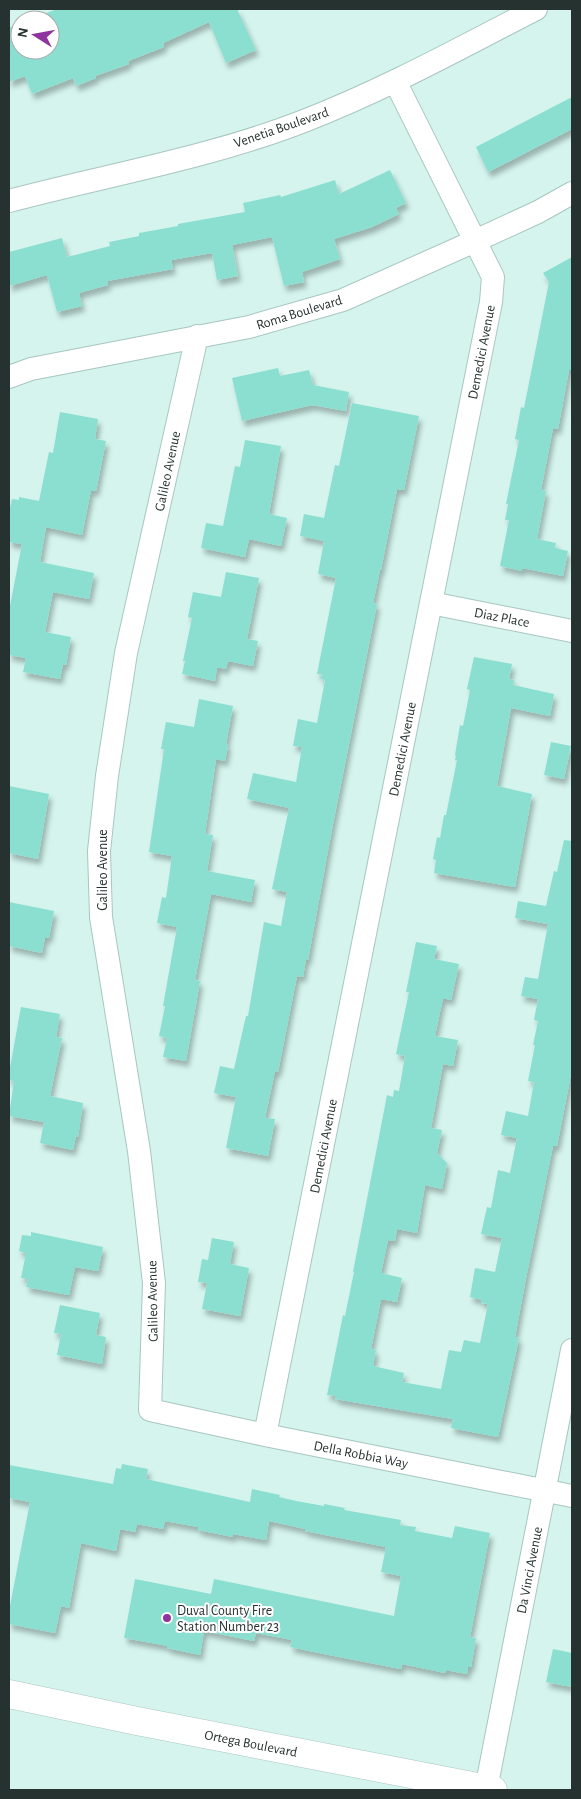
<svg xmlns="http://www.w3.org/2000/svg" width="581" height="1799" font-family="'Alegreya Sans',sans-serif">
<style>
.building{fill:#8bdfd0;filter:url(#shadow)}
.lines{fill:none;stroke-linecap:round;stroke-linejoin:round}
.street-casing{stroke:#a8c6c0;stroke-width:24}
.secondary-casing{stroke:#a8c6c0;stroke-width:29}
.street{stroke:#fff;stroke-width:22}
.secondary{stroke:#fff;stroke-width:28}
.poi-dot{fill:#8f339e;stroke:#fff;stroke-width:2}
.labels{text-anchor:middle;stroke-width:4;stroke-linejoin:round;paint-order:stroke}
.street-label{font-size:14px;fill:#263230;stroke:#fff}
.poi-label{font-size:14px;fill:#263230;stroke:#fff;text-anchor:start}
</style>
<defs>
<filter id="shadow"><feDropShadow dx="3" dy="5.5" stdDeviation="2.5" flood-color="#0004"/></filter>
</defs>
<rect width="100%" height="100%" fill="#d4f4ed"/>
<path class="building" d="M57,9H237L256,50L226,63L209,22L163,43L164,47L128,61L129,64L95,76L96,78L76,86L73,78L32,94L25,76L9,82V28L20,23V50H50V20H28Z
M572,97V129L488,172L476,147Z
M390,170L406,203L396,208L399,214L372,227L334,239L340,259L302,272L304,282L284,286L272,237L232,245L238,276L217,280L212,253L171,260L173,269L107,281L108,285L79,293L82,306L57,312L47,275L9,286V252L62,238L67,257L110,246L109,242L139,236V233L178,226V224L245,212L243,203L280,195L281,197L335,180L339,194Z
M572,257V370H569L558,429L553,428L541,490L546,491L537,539L556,543L555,548L568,551L563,576L522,568V571L500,566L509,520H505L508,504H506L519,440L515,439L521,407L524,408L549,282L543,273Z
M278,368L280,376L309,370L313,385L349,392L346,411L312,405L242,421L232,378Z
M352,403L419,416L404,490L397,489L381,570H380L373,603L377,604L332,829L308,960L306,959L303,977L297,976L278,1072L275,1071L265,1118L275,1119L268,1156L226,1148L236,1097L214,1093L220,1066L234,1069L246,1016H248L264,922L281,926L287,892L272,889L289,808L247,799L253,773L296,782L302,747L293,746L298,719L317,723L325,680L321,679L322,674H317L336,578L318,574L324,541L300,536L304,514L324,518L335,465L339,466Z
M60,412L98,419L95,439L106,441L96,491L91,490L82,535L46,527L40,562L94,573L89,599L53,592L45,632L71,637L66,665L63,664L60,679L23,672L26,658L9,655V611L22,544L9,542V512L12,499L19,500V497L39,501L49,452L53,453Z
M245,440L281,446L269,514L287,518L281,546L249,539L245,557L201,548L206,523L223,526L235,466L240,467Z
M226,572L259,578L247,639L258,641L253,666L228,661L226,669L217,667L215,681L182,674L185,661H183L192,618L188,617L193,592L221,597Z
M474,657L512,664L509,679L514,680L513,685L554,694L550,716L511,708L497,786L532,794L515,887L434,873L436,860L433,859L437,837L440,838L444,815H446L457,760H455L456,756L455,755L460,725L463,726L470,690L467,689Z
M199,699L233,706L226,744L228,745L225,761L216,759L205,834L213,835L207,871L255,880L251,902L211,894L195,980L200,981L186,1061L163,1057L167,1038L159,1036L165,1006H163L177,927L157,923L162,897L166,898L172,856L149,852L164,749H161L166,722L194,727Z
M551,742L571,746L564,779L544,775Z
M9,786L49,794L38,859L9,853Z
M564,840L572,841V1069L557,1146H553L526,1278L515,1337L519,1338L498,1437L451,1428L453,1419L335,1399L336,1396L327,1395L343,1315L345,1316L354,1272H353L387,1095L393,1097L394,1090L399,1091L405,1056L396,1054L409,992H406L416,942L437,946L434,959L459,964L451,1000L443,998L435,1036L458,1040L453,1066L443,1064L431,1128L442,1130L437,1153L447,1163L442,1189L425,1185L417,1233L397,1229L395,1241L388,1240L381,1273L402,1278L397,1302L381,1299L371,1349L376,1350L373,1366L404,1373L402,1382L441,1389L449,1350L461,1352L464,1340L480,1343L488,1304L481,1303L482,1300L470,1297L475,1268L495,1272L502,1238L481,1234L487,1207L491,1208L498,1170L510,1173L517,1138L501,1135L506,1111L528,1116L534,1082L528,1081L535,1045H533L538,1021L534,1020L538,999L521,996L525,977L538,979L548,924L515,918L518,901L546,906L554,871L557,872Z
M9,902L54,911L49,938L45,937L42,953L9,946Z
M21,1007L60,1014L56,1037L62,1038L50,1096L83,1103L78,1137L76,1136L73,1150L40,1143L44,1122L9,1116L14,1081L9,1080V1073Z
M31,1232L103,1247L98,1271L75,1267L69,1295L26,1287L28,1279L21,1278L26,1253L19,1251L22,1235L31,1236Z
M212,1238L234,1242L230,1264L249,1268L240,1316L202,1309L207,1283L198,1282L202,1259L208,1260Z
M60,1305L100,1313L96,1335L106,1337L102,1364L57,1355L61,1334L54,1333Z
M122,1464L148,1469L146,1479L250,1502L252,1489L280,1495L279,1497L296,1501L324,1506V1504L345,1508L344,1510L401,1520L400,1525L416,1527L415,1531L452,1538L455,1526L490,1533L470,1637L476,1638L471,1667H468L467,1674L446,1670L445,1673L402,1664L401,1669L334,1656L290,1647L292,1640L256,1633L254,1641L204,1631L200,1655L167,1648L168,1646L124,1638L135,1579L211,1594L214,1579L394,1616L401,1576L381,1572L386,1547L305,1531V1529L269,1521L266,1540L233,1534V1537L198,1530V1527L165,1521L163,1529L137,1524L135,1532L120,1529L116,1551L81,1543L69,1608L61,1606L55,1633L9,1624V1611L30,1502L9,1498V1465L113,1484L116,1468L121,1469Z
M553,1649L572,1653V1687L546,1682Z"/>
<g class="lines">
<g class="street-casing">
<path id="street" d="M9,201C107,175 209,158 304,121C384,90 460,48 536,9
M197,336L126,653L107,776L99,851L101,917L139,1151L154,1283L150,1410L265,1435L572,1496
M9,377L31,369L249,327L343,300L475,241L538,212L572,193
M431,603L572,631
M265,1435L491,302L493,277L395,81
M486,1789L572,1350"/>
</g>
<g class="secondary-casing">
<path id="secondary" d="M9,1694L137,1721L493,1790"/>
</g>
<use href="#street" class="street"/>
<use href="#secondary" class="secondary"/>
</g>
<circle class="poi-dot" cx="167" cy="1618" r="5"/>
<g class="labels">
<g class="street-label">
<text transform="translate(281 127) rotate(-19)" y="5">Venetia Boulevard</text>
<text transform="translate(299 312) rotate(-17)" y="5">Roma Boulevard</text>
<text transform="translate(481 352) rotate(-79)" y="5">Demedici Avenue</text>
<text transform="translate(167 471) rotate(-78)" y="5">Galileo Avenue</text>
<text transform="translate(502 617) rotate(11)" y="5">Diaz Place</text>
<text transform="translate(402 749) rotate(-79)" y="5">Demedici Avenue</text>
<text transform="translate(102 870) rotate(-90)" y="5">Galileo Avenue</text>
<text transform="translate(323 1146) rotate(-79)" y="5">Demedici Avenue</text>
<text transform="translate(152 1301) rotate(-91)" y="5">Galileo Avenue</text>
<text transform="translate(361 1454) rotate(11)" y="5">Della Robbia Way</text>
<text transform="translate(529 1570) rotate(-79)" y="5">Da Vinci Avenue</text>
<text transform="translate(251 1743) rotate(11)" y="5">Ortega Boulevard</text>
</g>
<g class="poi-label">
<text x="177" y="1615">Duval County Fire<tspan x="177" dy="16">Station Number 23</tspan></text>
</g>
</g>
<rect width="581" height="1799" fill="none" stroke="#263230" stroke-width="20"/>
<g transform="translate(35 35) rotate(281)"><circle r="24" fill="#ffffff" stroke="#a8adac"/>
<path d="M0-4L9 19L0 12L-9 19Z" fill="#8f339e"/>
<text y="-8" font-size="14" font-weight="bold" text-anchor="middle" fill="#263230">N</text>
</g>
</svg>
